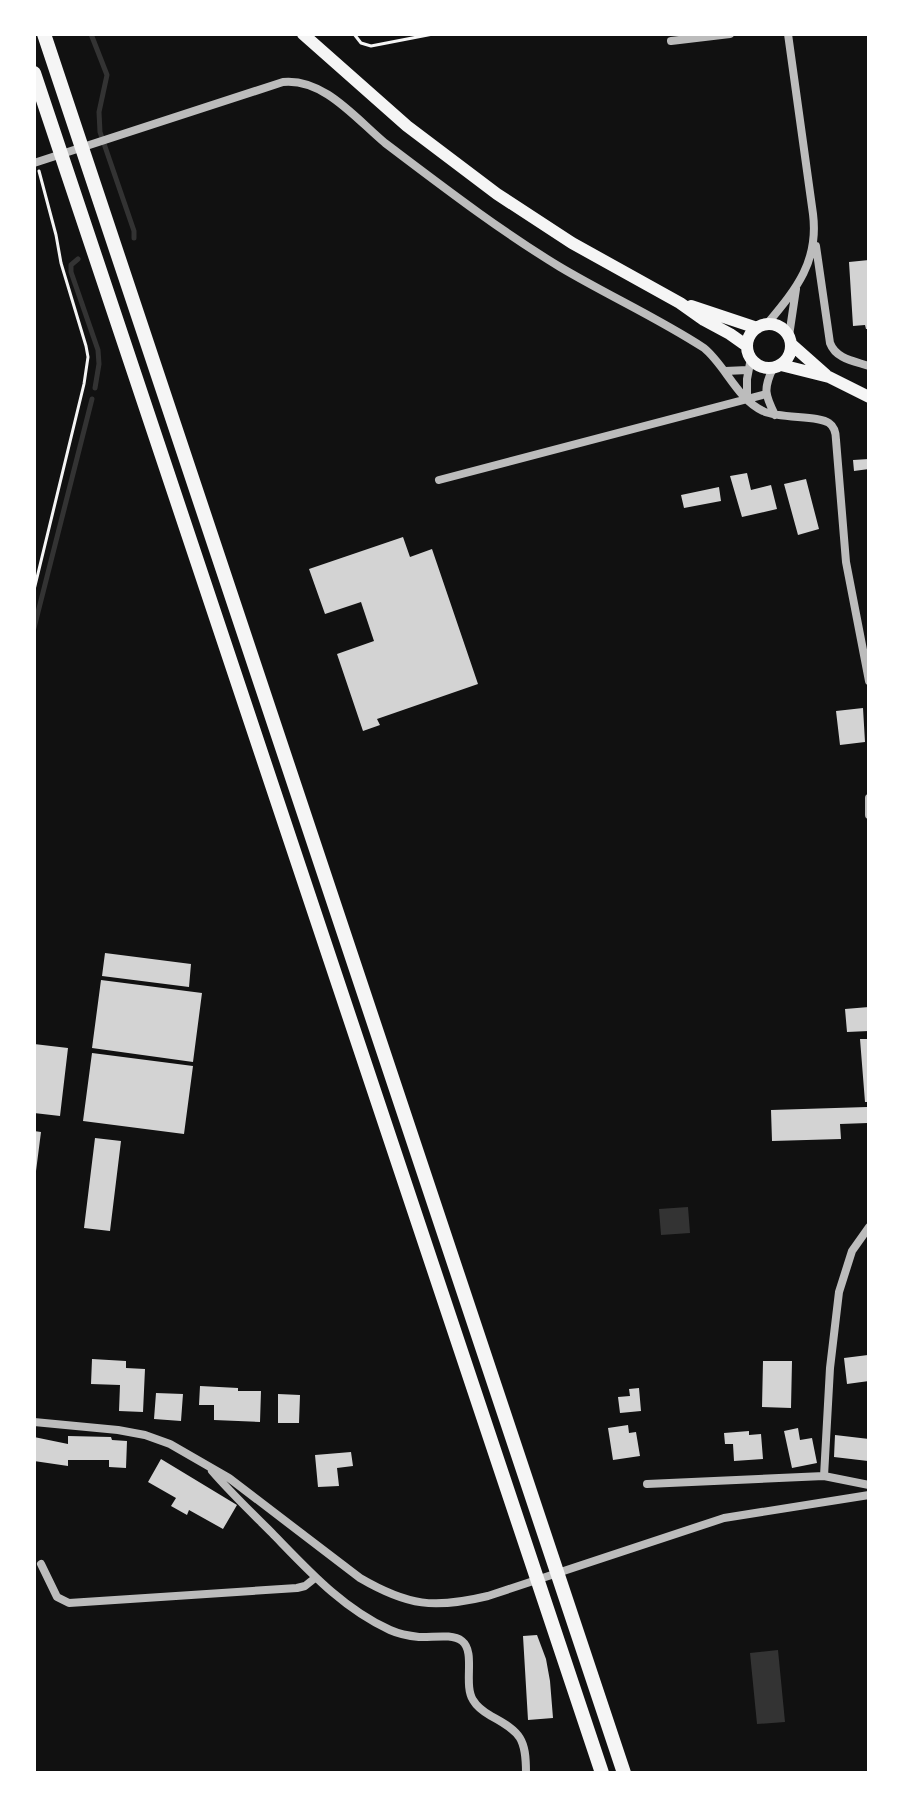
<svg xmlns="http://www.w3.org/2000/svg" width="903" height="1807" font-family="'Roboto Condensed',sans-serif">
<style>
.water{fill:#333}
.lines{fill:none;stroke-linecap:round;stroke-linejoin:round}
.stream{stroke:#333;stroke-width:5}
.building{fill:#d3d3d3}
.path{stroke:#f5f5f5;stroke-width:3}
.minor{stroke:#bcbcbc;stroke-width:8}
.primary{stroke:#f5f5f5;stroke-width:12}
.motorway{stroke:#f5f5f5;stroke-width:14}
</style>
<rect width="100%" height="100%" fill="#111"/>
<path class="water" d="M688,1207L690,1233L661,1235L659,1209Z
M778,1650L785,1722L757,1724L750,1653Z"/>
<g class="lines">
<path class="stream" d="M91,34L107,75L99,112L100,132L134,231V238
M78,259L71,265V272L98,350L99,364L95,388
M34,628L92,399"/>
</g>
<path class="building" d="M869,260V329H866L865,325L853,326L849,262Z
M869,459V469L854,471L853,460Z
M747,473L751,490L771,485L777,509L742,517L730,476Z
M806,479L819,529L798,535L784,484Z
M719,487L721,501L684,508L681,495Z
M403,537L410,557L432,549L478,684L377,719L380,725L363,731L337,654L374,641L361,602L325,614L309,569Z
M863,708L865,742L840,745L836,711Z
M105,953L191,964L189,987L102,976Z
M101,980L202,993L193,1062L92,1048Z
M869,1007V1031L847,1032L845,1009Z
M860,1039H869V1102H865Z
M34,1044L68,1048L60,1116L34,1113Z
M92,1053L193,1066L184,1134L83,1121Z
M867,1107L868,1123L840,1124L841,1139L772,1141L771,1110Z
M34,1131L41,1132L36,1171H34Z
M95,1138L121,1141L110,1231L84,1228Z
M868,1355L869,1381L847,1384L844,1358Z
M92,1359L126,1361V1368L145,1369L143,1412L119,1411L120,1385L91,1384Z
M763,1361H792L791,1408L762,1407Z
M200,1386L238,1388V1391H261L260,1422L214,1420V1405H199Z
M639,1388L641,1411L620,1413L618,1397L630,1396L629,1389Z
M156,1393L183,1394L181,1421L154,1419Z
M278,1394L300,1395L299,1423H278Z
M628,1425L629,1433L636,1432L640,1456L613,1460L608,1428Z
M798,1428L800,1440L812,1438L817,1463L792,1468L784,1431Z
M749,1431V1435L761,1434L763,1459L734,1461L733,1444H725L724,1433Z
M835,1435L869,1439L868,1461L834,1457Z
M68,1436L111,1437L112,1440L127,1441L126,1468L109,1467V1460H68V1466L34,1461V1437L68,1444Z
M351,1452L353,1466L337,1468L339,1486L318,1487L315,1455Z
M161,1459L237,1505L223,1529L189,1510L187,1515L171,1506L176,1498L148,1482Z
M537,1635L546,1659L550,1681L553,1718L528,1720L523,1636Z"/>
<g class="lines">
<path class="path" d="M354,34L361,43L371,46L433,34
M34,590L84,384L88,357L86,346L61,263L56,235L39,171"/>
<path class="minor" d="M671,41L730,34
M34,163L283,82C324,78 356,119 385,143C442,186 499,230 560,267C607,295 658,318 704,348C725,365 738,400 763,411C780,419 819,415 829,423C835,427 836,433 836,440L846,562L869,681
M816,246L830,343C836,359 854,361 869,366
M767,324C796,289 819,262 813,214L788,34
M789,336L796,289
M773,368C763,389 765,395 775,415
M725,371L748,370
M747,397V379L751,358
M439,480L766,394
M869,798V815
M869,1227L852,1251L839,1292L830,1368L824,1476L869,1485
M34,1422L118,1430L145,1435L170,1444L229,1478L360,1578C408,1606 434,1609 488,1596L724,1518L869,1495
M212,1471C231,1493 252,1513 272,1533C308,1570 342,1608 390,1630C399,1634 409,1636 419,1637C431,1638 452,1633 462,1641C476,1652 463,1684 473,1700C477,1707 484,1712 491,1716C521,1732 526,1739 526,1773
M647,1484L824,1476
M41,1564L57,1597L69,1603L297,1588L305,1586L315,1578"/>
<path class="primary" d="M303,34L407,126L497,194L572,243L680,303L704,320L730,334L747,346
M691,306L757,328
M747 346a22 22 0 1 1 44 0a22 22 0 1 1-44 0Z
M791,344L826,375
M781,365L829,377L869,397"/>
<path class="motorway" d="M44,34L624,1773
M34,73L602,1773"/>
</g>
<rect width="903" height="1807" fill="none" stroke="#ffffff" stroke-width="72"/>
</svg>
